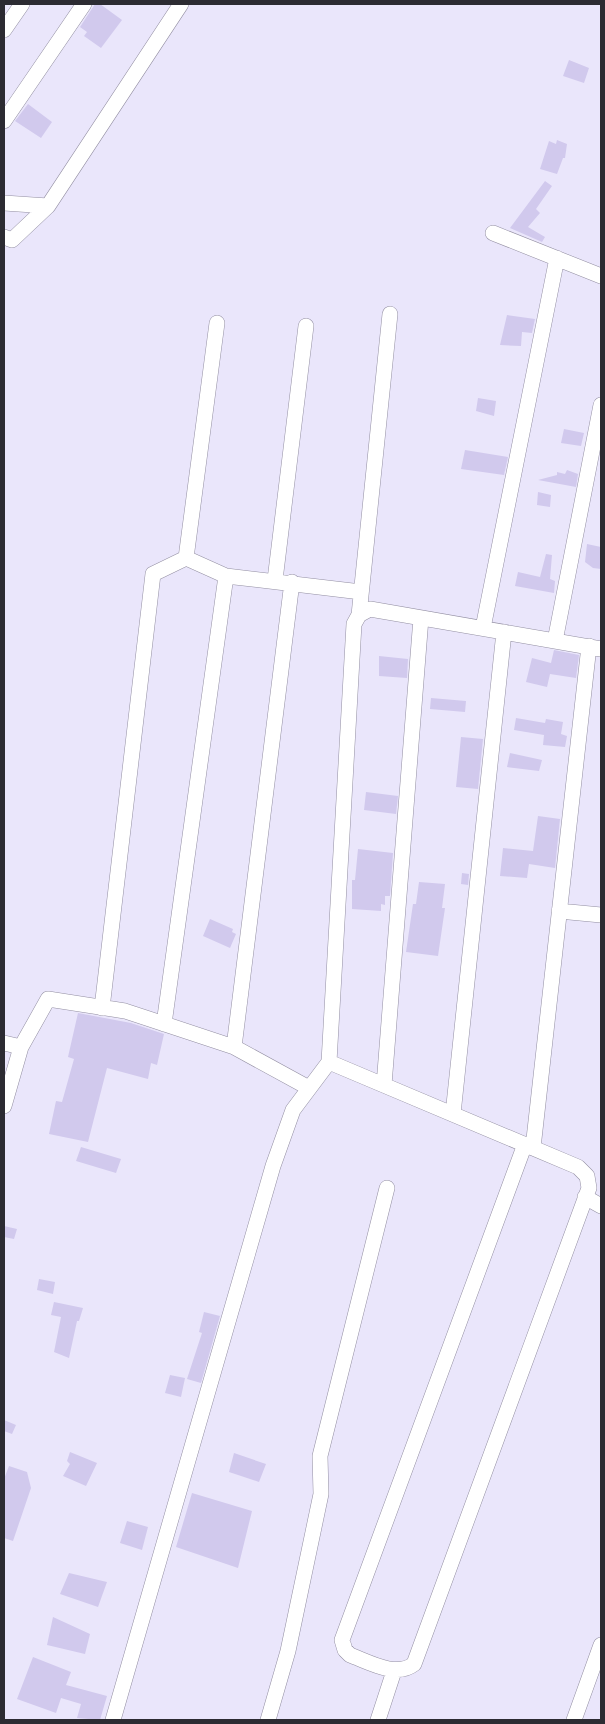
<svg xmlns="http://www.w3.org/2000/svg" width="605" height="1724" font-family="'Golos Text',sans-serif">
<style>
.building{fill:#d1c9ed}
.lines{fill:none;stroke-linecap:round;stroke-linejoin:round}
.minor-casing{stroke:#938fa2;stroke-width:16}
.minor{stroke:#fff;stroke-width:15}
</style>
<rect width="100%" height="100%" fill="#eae6fb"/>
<path class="building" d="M95,4H100L122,20L101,48L84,36L87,32L80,27Z
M569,60L589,68L584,83L563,76Z
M28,104L52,122L41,138L15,121Z
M557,140L567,144L565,158H563L557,174L540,169L549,141L556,144Z
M545,181L552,186L536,209L540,213L528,227L545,237L542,242L510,228Z
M507,315L535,319L532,333L522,332L521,346L500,345Z
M478,398L496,401L494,416L476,411Z
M564,429L584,433L581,446L561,443Z
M465,450L508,457L504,475L461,469Z
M567,470L578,474L576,487L538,480L557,475V472L565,474Z
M538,492L551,495L550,507L537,505Z
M587,544L601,547V569L593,568L585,562Z
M546,554L552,555L550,579L555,581L554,593L515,586L518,572L540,577Z
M554,650L579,655L576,678L550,674L547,687L526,682L532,658L551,663Z
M379,656L408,659L407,678L379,676Z
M431,698L466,701L465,712L430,709Z
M516,718L545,723L546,719L563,722L561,734L567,736L565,747L543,745L544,735L514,730Z
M461,737L483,739L478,789L456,787Z
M510,753L542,760L539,771L507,767Z
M366,792L398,796L396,814L364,810Z
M538,816L560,819L555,868L529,864L527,878L500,876L503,848L533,851Z
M358,849L393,853L390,896H385V905L381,904V911L352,909V880H355Z
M462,873L469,874L468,885L461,884Z
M419,882L445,884L442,908H445L438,956L406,952L413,904H416Z
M210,919L233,929L232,932L236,934L230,948L203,936Z
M78,1013L131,1023L164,1034L157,1065L151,1063L148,1079L107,1068L88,1142L49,1134L56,1101L62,1102L74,1059L68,1057Z
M81,1147L121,1159L116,1173L76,1161Z
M4,1226L17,1229L14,1239L4,1237Z
M39,1279L55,1282L53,1294L37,1290Z
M54,1302L83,1308L79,1321H77L69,1358L54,1352L61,1317L51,1315Z
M204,1312L220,1316L201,1383L187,1379L202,1333L199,1332Z
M170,1375L185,1378L181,1397L165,1393Z
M4,1420L16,1425L12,1434L4,1431Z
M70,1452L97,1463L86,1486L63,1476L70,1464L67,1461Z
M234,1453L266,1464L259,1482L229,1472Z
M9,1466L27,1472L31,1488L13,1541L4,1538V1479Z
M192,1493L252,1511L238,1568L176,1547Z
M127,1521L148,1527L142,1550L120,1543Z
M69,1573L107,1582L98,1607L60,1594Z
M53,1617L90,1634L85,1654L47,1645Z
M33,1657L71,1672L66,1685L107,1696L100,1720L77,1718L81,1704L61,1698L56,1713L17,1699Z"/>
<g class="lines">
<g class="minor-casing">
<path id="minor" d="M4,30L22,4
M4,121L84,4
M4,203L48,206L181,4
M493,233L601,276
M4,237L12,240L48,206
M186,558L217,323
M275,580L306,326
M359,615L370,609L601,649
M483,628L557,258
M555,641L601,405
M559,911L601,915
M102,1008L153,574L186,558L226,576L361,592
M164,1024L226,576
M4,1043L21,1047
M234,1047L292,582
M329,1062L578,1167L587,1176L589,1188L414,1664C396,1678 369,1662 350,1655L345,1650L342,1640L525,1144
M384,1085L421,618
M4,1106L21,1047L48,999L125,1011L234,1047L309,1088
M453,1114L504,632
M533,1148L589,646
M585,1197L601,1206
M113,1720L273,1166L293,1110L329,1062L354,624L359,615L390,314
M268,1720L288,1651L321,1494L320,1456L387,1188
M378,1720L394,1671
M574,1720L601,1645"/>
</g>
<use href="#minor" class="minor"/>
</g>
<rect width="605" height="1724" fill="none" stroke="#2c2b32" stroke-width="10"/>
</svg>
